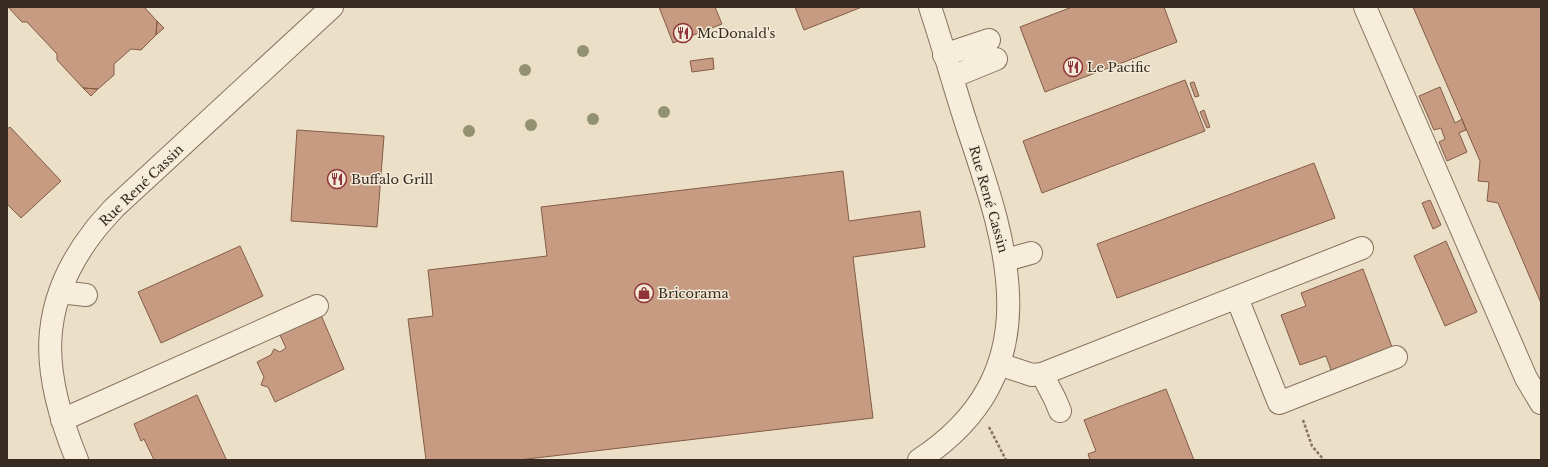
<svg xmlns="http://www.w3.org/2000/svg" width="1548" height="467" font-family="'Libre Baskerville',serif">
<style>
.building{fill:#c69b82;stroke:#835c46}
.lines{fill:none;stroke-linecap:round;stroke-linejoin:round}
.minor-casing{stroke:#86725f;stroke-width:24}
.path{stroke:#86725f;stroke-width:2.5;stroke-dasharray:3 2;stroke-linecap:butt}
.minor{stroke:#f6eddb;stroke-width:22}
.tree{fill:#929171}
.labels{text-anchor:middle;stroke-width:3;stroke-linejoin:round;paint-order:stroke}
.poi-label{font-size:13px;fill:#382b21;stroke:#f3ead7;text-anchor:start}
.street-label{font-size:13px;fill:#382b21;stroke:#f3ead7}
</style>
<rect width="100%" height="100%" fill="#ebdfc8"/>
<path class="building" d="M8,7H144L157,21L156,35L141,50L131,49L114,64V75L98,89L83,88L57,60V54L27,22H22Z
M659,7H715L722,24L673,43Z
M795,7H862L804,30Z
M1072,7H1164L1177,42L1045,92L1020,27Z
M1413,7H1541V303L1498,203L1487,201L1489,182L1478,181L1480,161Z
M157,21L164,28L156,35Z
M713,58L714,69L692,72L690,61Z
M1185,80L1205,131L1042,193L1023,141Z
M1194,82L1199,96L1195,97L1190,83Z
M1440,87L1455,123L1462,119L1466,130L1459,133L1467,152L1447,161L1439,142L1445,139L1441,128L1434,130L1419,96Z
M83,88L98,89L91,96Z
M1204,110L1210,127L1207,128L1200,112Z
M10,127L61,181L21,218L7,204V129Z
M297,130L384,136L377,227L291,221Z
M1314,163L1335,218L1117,298L1097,244Z
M843,171L849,221L920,211L925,247L853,257L873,418L519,460H426L408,319L433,316L428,270L547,256L541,207Z
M1430,200L1441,225L1433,229L1422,203Z
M1446,241L1477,312L1445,326L1414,256Z
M240,246L263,296L161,343L138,292Z
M1363,269L1392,347L1331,370L1326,356L1300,365L1281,315L1306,306L1301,293Z
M321,315L344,369L275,402L268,387L261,385L264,377L257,362L271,355L274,349L280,352L286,348L279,333Z
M1166,389L1194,460H1090L1088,454L1096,451L1084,420Z
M197,395L226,459L223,460H154L144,439L141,441L134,424Z"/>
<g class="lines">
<g class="minor-casing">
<path id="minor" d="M1365,7L1526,378L1541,403
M944,55L989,40
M952,77L996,59
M1006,260L1031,253
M60,292L86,295
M1237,298L1279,403L1396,357
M999,364L1032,375L1042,374L1362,248
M1042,374L1055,399L1060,411
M62,420L317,306
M77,460C42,375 35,307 94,231C100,223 108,215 114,208L332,7
M919,460C1051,373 1009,250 967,126C954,86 943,46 930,7"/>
</g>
<path class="path" d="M1303,420L1312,446L1324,460
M989,427L1006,460"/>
<use href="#minor" class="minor"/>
</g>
<g class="tree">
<circle cx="583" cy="51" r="6"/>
<circle cx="525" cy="70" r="6"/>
<circle cx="664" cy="112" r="6"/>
<circle cx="593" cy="119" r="6"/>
<circle cx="531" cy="125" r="6"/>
<circle cx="469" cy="131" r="6"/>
</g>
<defs>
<g id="restaurant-ring" transform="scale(1)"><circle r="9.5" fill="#f3ead7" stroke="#903338" stroke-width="1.5"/><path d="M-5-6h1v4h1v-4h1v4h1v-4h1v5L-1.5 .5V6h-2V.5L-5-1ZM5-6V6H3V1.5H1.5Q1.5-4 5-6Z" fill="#903338"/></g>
<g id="shop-ring" transform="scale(1)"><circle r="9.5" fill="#f3ead7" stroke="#903338" stroke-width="1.5"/><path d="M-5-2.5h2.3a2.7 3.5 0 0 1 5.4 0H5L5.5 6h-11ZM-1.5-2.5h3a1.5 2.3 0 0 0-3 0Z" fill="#903338"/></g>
</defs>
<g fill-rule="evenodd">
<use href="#restaurant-ring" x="683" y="33"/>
<use href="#restaurant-ring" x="1073" y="67"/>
<use href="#restaurant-ring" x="337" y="179"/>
<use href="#shop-ring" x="644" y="293"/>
</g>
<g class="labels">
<g class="poi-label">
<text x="697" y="38">McDonald's</text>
<text x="1087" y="72">Le Pacific</text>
<text x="351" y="184">Buffalo Grill</text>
<text x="658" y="298">Bricorama</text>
</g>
<g class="street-label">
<text transform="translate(141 185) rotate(-44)" y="5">Rue René Cassin</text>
<text transform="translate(989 199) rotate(74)" y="5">Rue René Cassin</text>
</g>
</g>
<rect width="1548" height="467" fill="none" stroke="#382b21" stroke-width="16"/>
</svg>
